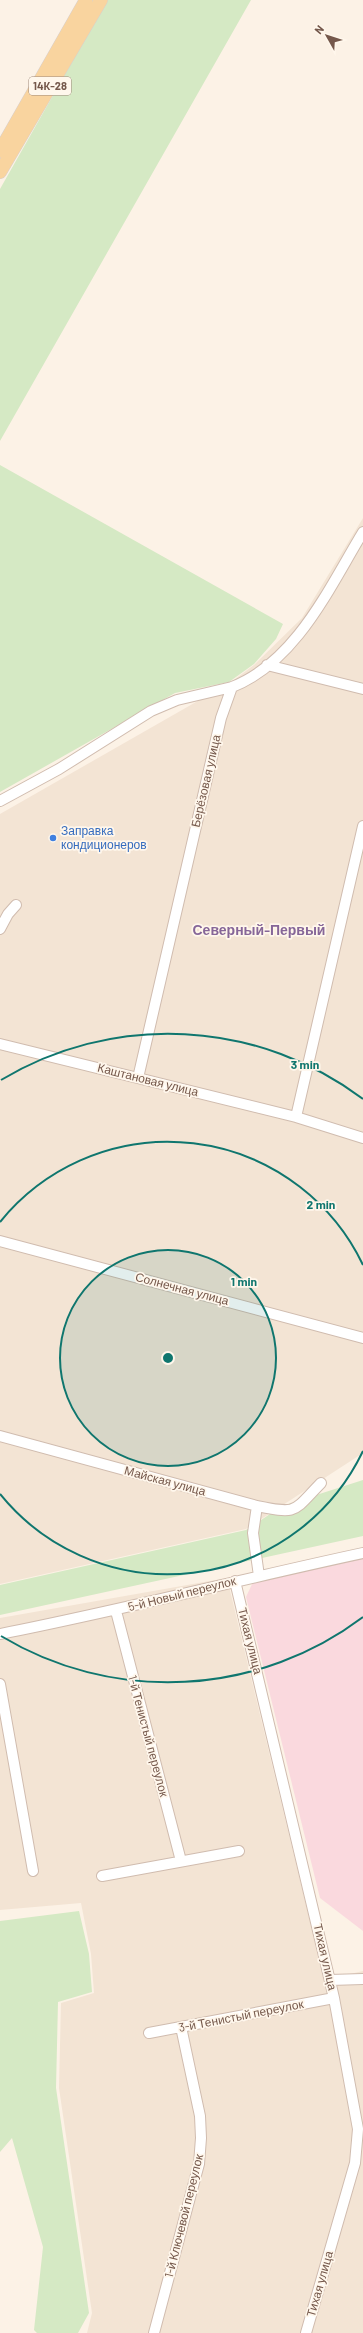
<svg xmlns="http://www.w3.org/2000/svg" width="363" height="2333" font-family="Barlow,sans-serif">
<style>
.residential{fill:#f3e4d4}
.medical{fill:#fad9de}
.green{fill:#d5e9c4}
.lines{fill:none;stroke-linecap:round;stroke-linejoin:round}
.minor-casing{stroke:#d0bcaf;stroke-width:12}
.major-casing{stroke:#d8d0cd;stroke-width:14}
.minor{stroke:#fff;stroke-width:10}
.major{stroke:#f9d49f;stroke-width:13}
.ring{fill:none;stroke:#0f766e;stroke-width:2}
.shop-dot{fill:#3f7fe0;stroke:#fff7ec;stroke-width:1.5}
.labels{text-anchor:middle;stroke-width:3.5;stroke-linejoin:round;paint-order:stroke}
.shield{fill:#fff7ec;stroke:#9e887b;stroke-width:1}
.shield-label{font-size:11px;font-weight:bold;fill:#75584b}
.street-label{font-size:12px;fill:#75584b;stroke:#fff7ec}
.shop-label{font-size:12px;fill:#366cbe;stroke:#fff7ec;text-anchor:start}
.quarter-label{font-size:14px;font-weight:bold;fill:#866698;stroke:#fff7ec}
.centre{fill:#0f766e;stroke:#fff7ec;stroke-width:2}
.ring-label{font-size:12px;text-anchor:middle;font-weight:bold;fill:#0f766e;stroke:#fff7ec;stroke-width:3.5;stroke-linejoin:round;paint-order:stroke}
</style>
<rect width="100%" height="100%" fill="#fcf2e6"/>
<path class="residential" d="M363,518V1453L246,1529L0,1584V814L231,682L254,665L302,618Z
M227,1578L324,1980L363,1971V2333H87L92,2313L59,2088L61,2003L94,1993L91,1954L81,1903L0,1910V1618Z"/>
<path class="medical" d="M363,1558V1931L320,1898L246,1597L253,1582Z"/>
<path class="green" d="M107,0H251L0,441V189Z
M0,465L283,624L276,639L254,664L229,682L175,693L0,792Z
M363,1480V1536L0,1615V1585L246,1530L282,1506Z
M79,1911L89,1954L92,1992L58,2002L56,2088L89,2313L78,2333H37L34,2330L43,2247L12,2138L0,2152V1921Z"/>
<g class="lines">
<g class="minor-casing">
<path id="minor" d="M267,665L363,689
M0,801L59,769L151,711L177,700L232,687
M0,929L8,914L16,905
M0,1044L296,1117L363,1138
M138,1078L221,718L232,687C296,662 329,588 363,532
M296,1117L363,826
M0,1241L363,1338
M0,1436L257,1506C298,1514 292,1513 321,1483
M257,1506L253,1533L259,1576
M235,1581L334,1998L358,2129L355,2163L306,2333
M116,1611L181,1861
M0,1634C122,1610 242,1579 363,1553
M0,1684L33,1871
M102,1876L239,1851
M330,1980L363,1979
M149,2033L334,1998
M154,2333L192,2190L199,2164L201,2138L200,2116L181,2027"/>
</g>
<g class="major-casing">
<path id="major" d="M0,151L86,0
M0,172L101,0"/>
</g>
<use href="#minor" class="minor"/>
<use href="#major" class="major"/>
</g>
<circle cx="168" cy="1358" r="108" fill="#0f766e" fill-opacity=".12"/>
<g class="ring">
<circle cx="168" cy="1358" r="108"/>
<path d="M363 1451A216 216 0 0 1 0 1494M0 1222A216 216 0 0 1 363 1265"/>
<path d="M363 1617A324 324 0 0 1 1 1636M1 1080A324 324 0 0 1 363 1099"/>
</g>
<circle class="shop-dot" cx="53" cy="838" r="4"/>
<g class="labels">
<rect class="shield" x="29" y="77" width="42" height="18" rx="3"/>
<g class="shield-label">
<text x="50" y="90">14К-28</text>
</g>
<g class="street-label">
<text transform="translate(206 781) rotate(-77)" y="4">Берёзовая улица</text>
<text transform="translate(148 1080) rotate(14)" y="4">Каштановая улица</text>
<text transform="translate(182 1289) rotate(15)" y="4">Солнечная улица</text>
<text transform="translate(165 1481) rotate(15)" y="4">Майская улица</text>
<text transform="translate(182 1594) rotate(-14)" y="4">5-й Новый переулок</text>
<text transform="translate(250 1641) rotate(76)" y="4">Тихая улица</text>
<text transform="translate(148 1736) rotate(75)" y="4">1-й Тенистый переулок</text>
<text transform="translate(325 1957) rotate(77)" y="4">Тихая улица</text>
<text transform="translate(241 2016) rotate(-11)" y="4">3-й Тенистый переулок</text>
<text transform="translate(184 2216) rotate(-76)" y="4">1-й Ключевой переулок</text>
<text transform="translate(320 2284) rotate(-74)" y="4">Тихая улица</text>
</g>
<g class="shop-label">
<text x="61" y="835">Заправка<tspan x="61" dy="14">кондиционеров</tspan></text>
</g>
<g class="quarter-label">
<text x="259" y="935">Северный-Первый</text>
</g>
</g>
<circle cx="168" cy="1358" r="6" class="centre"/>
<g class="ring-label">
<text x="305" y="1069">3 min</text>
<text x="321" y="1209">2 min</text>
<text x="244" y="1286">1 min</text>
</g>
<g transform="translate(327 36) rotate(309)" stroke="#fff7ec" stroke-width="3" paint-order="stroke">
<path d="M0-3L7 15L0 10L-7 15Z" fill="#75584b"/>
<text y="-6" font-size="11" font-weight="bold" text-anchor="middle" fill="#75584b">N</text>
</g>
</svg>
